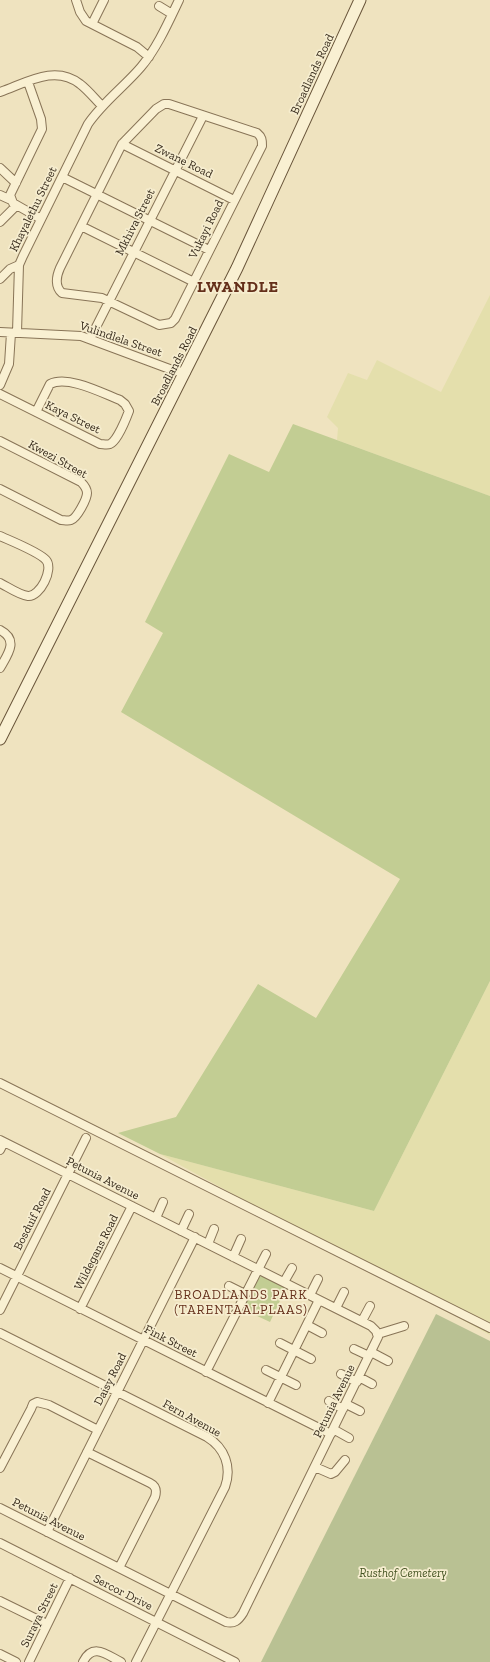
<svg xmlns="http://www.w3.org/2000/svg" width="490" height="1662" font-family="'Zilla Slab',serif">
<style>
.farmland{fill:#e4dfac}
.green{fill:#c2cd93}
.cemetery{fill:#b9c193}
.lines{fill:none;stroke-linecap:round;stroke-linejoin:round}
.minor-casing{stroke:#887457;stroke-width:10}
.secondary-casing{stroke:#69553a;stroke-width:13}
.minor{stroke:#f9f0d2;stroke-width:8}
.secondary{stroke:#f9f0d2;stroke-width:11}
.labels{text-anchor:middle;stroke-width:3.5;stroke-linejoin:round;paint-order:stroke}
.street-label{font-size:12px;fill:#372b1c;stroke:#f6edcf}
.park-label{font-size:12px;font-style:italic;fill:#445422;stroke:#f6edcf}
.neighbourhood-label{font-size:13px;letter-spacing:1px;fill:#642f1a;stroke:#f6edcf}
.district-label{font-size:16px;font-weight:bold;letter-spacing:1px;fill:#642f1a;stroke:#f6edcf}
</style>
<rect width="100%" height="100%" fill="#efe3bf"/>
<path class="farmland" d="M490,295V496L337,440L338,428L327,417L348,373L367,380L377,360L441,392Z
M490,981V1335L160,1154L374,1211Z"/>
<path class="green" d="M293,424L490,496V981L374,1211L160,1154L118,1133L176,1117L258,984L316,1018L400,879L121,712L163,633L145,622L229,454L269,472Z
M262,1276L286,1288L270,1322L242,1309L258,1277Z"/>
<path class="cemetery" d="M436,1314L490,1341V1662H261Z"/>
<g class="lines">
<g class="minor-casing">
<path id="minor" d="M76,0L80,12L86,21L137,47L149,57
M159,6L172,14
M92,24L104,0
M28,82L41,119L42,129L10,195L13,203L41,219
M0,92C26,83 55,64 80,84C88,90 95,99 102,106
M164,104H169L257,133C262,137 262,140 262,146L175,319L171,323L159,325L102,298L62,293C55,287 56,277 60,268L122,144L156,109Z
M122,144L234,200
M0,168L16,183
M62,177L209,250
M0,195L11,200
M0,222L16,206
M81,226L194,282
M0,279L10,269L19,265
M0,332L81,336L175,371L186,372
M17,332L19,265L23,256L88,124C103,102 124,87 141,67C157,48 168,23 179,0
M90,339L203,116
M0,385L9,364L11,333
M0,394L100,444C103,444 107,445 110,444C117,441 126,419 129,411L125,404L120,400C102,393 68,375 50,384L36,412
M0,441L81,482C84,485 87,488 87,493C87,499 77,518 71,520C68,521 64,520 61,520L0,489
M0,536C11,541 39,552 46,560C54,569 40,597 28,596C19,595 8,587 0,583
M0,630C19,640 8,654 0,668
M0,1083L490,1328
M0,1140L371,1326L376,1331L378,1337L243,1613C238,1621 234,1624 226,1622L0,1508
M0,1150L4,1142
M156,1218L163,1202
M181,1231L189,1214
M208,1244L214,1229
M233,1257L241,1239
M0,1268L331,1434
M284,1282L292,1268
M229,1286L245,1294
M310,1295L318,1279
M336,1308L344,1292
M80,1309L132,1206
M0,1310L86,1138
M362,1321L370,1306
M307,1325L322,1333
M0,1333L207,1437C225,1448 232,1467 225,1487L136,1662
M378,1334L404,1326
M280,1343L311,1359
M354,1349L369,1356
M371,1352L388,1361
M266,1370L296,1385
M206,1372L266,1254
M341,1374L357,1382
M359,1377L372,1384
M329,1401L343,1409
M268,1403L319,1300
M346,1404L360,1411
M333,1429L349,1438
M87,1452L150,1483C156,1486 157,1490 155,1497L119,1568
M315,1467L331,1474L335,1472L345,1460
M0,1468L31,1409L33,1404L37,1402L49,1405L98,1430
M47,1532L195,1237
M0,1543L235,1662
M0,1601L47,1624
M0,1654L16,1662
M29,1662L70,1578
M83,1662C93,1642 107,1655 121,1662"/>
</g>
<g class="secondary-casing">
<path id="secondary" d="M0,739L237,268L360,0"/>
</g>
<use href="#minor" class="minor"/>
<use href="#secondary" class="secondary"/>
</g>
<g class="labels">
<g class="street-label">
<text transform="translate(312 74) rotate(-65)" y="4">Broadlands Road</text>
<text transform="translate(184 161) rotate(26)" y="4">Zwane Road</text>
<text transform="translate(33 209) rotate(-64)" y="4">Khayalethu Street</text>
<text transform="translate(135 222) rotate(-63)" y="4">Mkhiva Street</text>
<text transform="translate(206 229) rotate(-64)" y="4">Vukayi Road</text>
<text transform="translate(121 339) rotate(19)" y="4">Vulindlela Street</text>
<text transform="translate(174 366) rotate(-63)" y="4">Broadlands Road</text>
<text transform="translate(73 417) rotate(26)" y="4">Kaya Street</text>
<text transform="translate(58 459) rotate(29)" y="4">Kwezi Street</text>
<text transform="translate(103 1178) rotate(27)" y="4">Petunia Avenue</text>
<text transform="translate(32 1219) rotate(-63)" y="4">Bosduif Road</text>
<text transform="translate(96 1252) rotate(-63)" y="4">Wildegans Road</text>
<text transform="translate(171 1341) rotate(27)" y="4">Fink Street</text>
<text transform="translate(110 1379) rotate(-63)" y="4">Daisy Road</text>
<text transform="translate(334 1401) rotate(-64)" y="4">Petunia Avenue</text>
<text transform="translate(192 1418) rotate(29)" y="4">Fern Avenue</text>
<text transform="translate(49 1519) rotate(27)" y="4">Petunia Avenue</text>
<text transform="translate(123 1592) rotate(27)" y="4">Sercor Drive</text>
<text transform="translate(39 1615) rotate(-64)" y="4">Suraya Street</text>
</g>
<g class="park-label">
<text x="403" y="1577">Rusthof Cemetery</text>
</g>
<g class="neighbourhood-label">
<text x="241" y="1299">BROADLANDS PARK<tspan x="241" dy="15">(TARENTAALPLAAS)</tspan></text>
</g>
<g class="district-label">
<text x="238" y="292">LWANDLE</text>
</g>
</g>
</svg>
